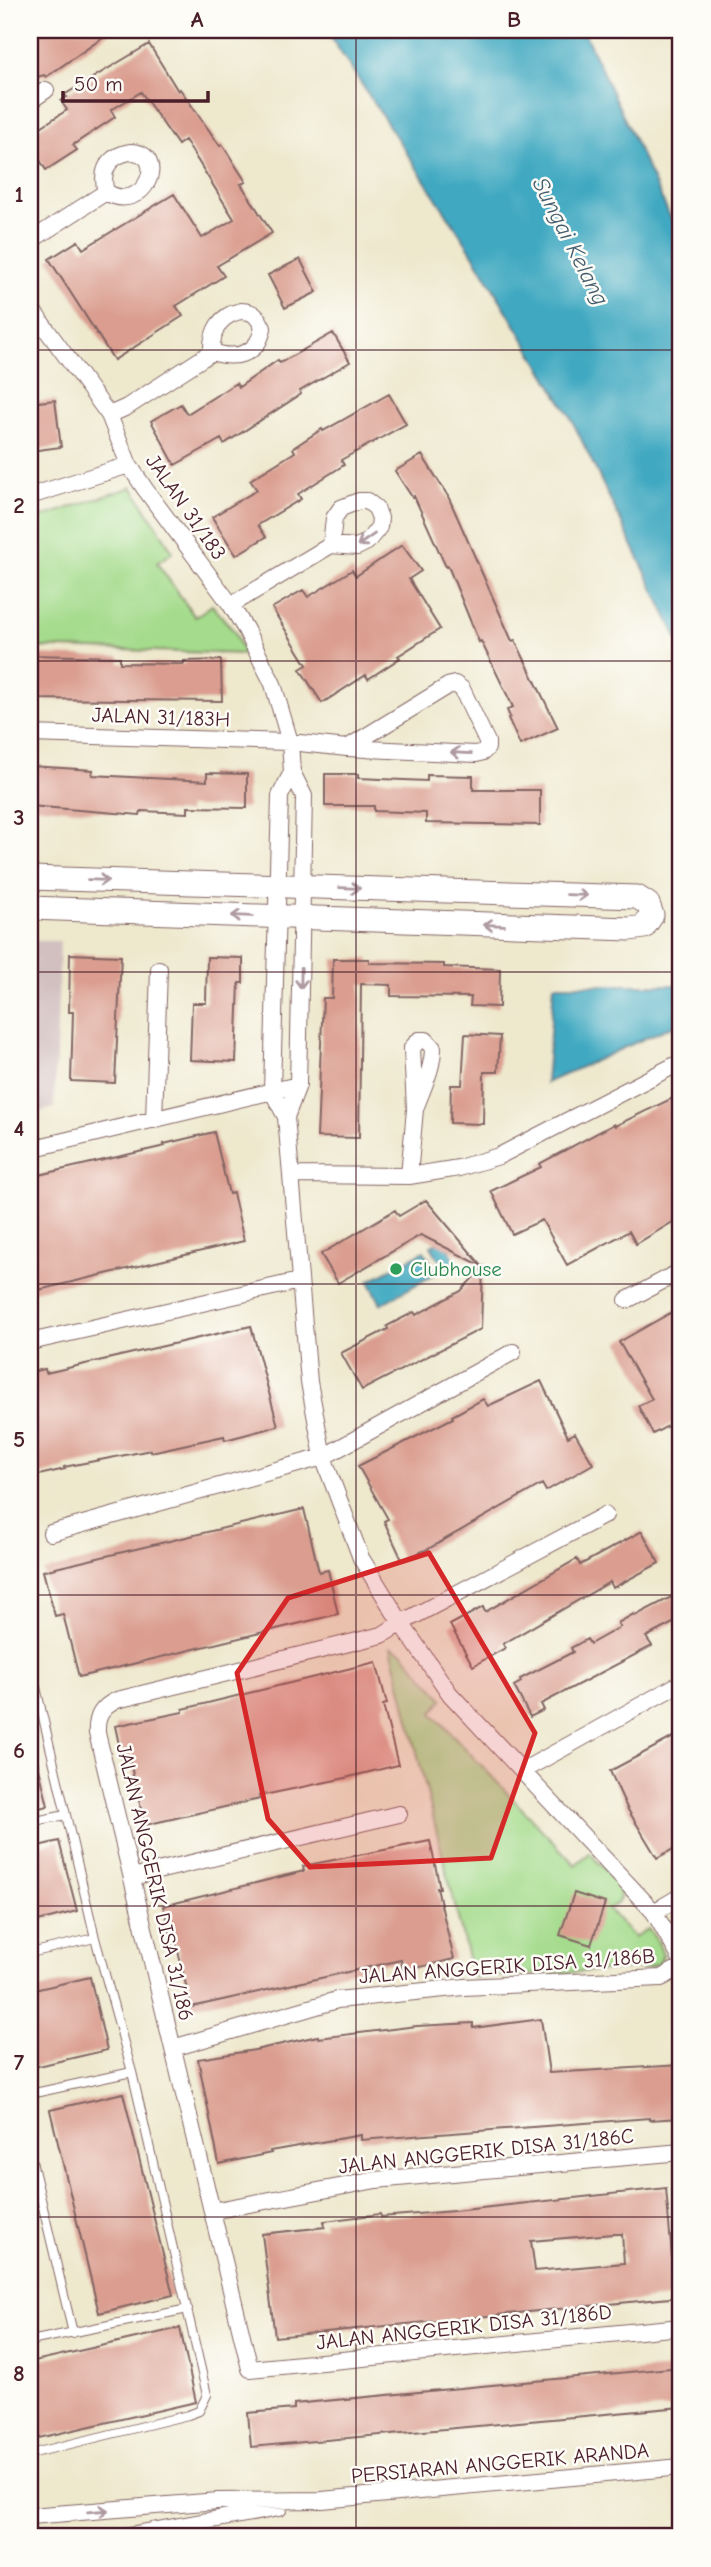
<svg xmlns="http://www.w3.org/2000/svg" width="711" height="2567" font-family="'Comic Neue',sans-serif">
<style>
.industrial{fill:#d2bfc0}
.green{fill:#a4db8c;stroke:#777d5c;stroke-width:2}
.water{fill:#41a9c1;stroke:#466476;stroke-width:2}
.building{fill:#da9d8f;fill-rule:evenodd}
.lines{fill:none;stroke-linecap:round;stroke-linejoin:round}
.lane-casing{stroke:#836564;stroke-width:10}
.street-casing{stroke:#836564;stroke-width:18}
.secondary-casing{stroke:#836564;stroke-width:25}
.lane{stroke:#fff;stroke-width:8}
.street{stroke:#fff;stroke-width:16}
.secondary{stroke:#fff;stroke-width:23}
.oneway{stroke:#ae9aa0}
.marked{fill:#d62828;fill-opacity:0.2;stroke:#d62828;stroke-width:5;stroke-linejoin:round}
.grid{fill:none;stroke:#4a1f2b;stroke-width:2;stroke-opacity:0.55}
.leisure-dot{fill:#2e9e5b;stroke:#fdfcf7;stroke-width:2.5}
.labels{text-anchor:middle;stroke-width:5;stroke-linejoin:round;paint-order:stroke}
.street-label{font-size:21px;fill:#4a1f2b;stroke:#fdfcf7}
.leisure-label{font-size:21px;fill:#27864d;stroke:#fdfcf7;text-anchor:start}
.water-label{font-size:23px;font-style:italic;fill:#465d6e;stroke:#fdfcf7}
.neatline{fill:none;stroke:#4a1f2b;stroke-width:2.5}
.grid-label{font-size:23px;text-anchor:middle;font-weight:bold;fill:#4a1f2b}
</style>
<rect width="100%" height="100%" fill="#fdfcf7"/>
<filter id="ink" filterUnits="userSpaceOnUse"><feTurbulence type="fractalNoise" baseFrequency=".0143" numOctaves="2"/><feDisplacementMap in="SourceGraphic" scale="14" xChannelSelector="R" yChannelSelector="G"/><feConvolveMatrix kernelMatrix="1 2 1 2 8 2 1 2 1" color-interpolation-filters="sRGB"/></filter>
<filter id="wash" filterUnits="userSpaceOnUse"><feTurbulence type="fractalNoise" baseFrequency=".00686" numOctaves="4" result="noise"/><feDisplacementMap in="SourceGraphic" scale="28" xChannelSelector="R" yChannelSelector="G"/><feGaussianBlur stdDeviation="1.57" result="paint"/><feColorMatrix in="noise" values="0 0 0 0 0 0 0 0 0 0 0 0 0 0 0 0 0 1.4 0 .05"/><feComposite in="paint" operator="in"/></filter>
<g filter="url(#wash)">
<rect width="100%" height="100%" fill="#eee8cd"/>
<path class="industrial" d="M30,941H60L54,1108L30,1114Z"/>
<path class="green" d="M132,487L173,552L157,563L195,617L212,605L234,631L244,654L30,647V521Z
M391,1647L402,1652L440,1695L443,1700L432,1713L575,1865L590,1853C598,1863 628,1889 618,1902C616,1905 612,1907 608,1909L634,1937L648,1929L658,1942L663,1955L659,1964L647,1968L473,1978Z"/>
<path class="water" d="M326,30H583L681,240V646L570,416L469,248Z
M554,985H681V1022L546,1083Z
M443,1239L456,1262L444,1269L431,1246Z
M424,1251L437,1273L381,1304L369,1281Z"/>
<g id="blocks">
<path class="building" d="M30,30H114L46,77L44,75L30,79Z
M149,44L178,91L180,89L220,146L222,144L246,182L241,184L272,233L217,266L224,276L176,306L183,316L114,360L49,259L78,241L83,249L174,194L202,238L234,219L185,140L178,145L141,92L111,110L115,117L73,145L77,150L46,170L30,144V134L67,110L61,101L67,97L64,95Z
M300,259L317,292L285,308L268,275Z
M333,333L350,362L300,391L301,394L224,444L221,439L175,465L151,421L181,404L187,414L236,383L239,387L278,360L280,363Z
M389,394L406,424L341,460L344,465L298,494L301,499L258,525L266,537L236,555L212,517L257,490L250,480L295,452L293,448L322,429L323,431Z
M55,400L61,447L30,451V403Z
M422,455L448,496L512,641L515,640L558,728L520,745L508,718L510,717L507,710L513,707L481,641L479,642L448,566L446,567L414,496L412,497L395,471Z
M402,545L421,571L409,579L440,629L398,656L400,658L368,679L366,675L322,703L300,669L307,665L272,608L303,590L308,597L352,570L356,576Z
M30,655L120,657V663L184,664V661L221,660L222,701L30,699Z
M30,766L93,770L92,775L207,781V773L247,774V808L188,807V813L141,811L140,815L30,806Z
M325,774H358V778L427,781V775L473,776V790H540V825L426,823V813L374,811V806H325Z
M70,954L121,956L115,1083L71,1081L73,1012H69Z
M207,957L243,958V983H239L236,1062L190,1060L192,1003H206Z
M333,959H369V963L444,964V967L500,969L499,1007L470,1006L471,997L391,996V985L361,984L359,1138L317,1137L323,998H332Z
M465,1034L500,1036L498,1072H484L483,1124L450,1123L451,1085H462Z
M681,1094V1217L636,1244L629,1231L567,1265L542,1220L512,1234L491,1191L541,1167L539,1164L614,1124L615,1126Z
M214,1132L229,1194L233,1193L244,1241L30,1292V1177L165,1146L164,1144Z
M426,1200L482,1266L421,1235L338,1283L321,1254L395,1210L399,1216Z
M483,1267L481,1329L362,1390L341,1353L388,1329L387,1326L414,1312L416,1315L461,1291Z
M681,1307V1419L653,1434L638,1406L652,1399L619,1342Z
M251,1326L278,1426L225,1440L224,1436L151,1452V1450L64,1467L65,1469L30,1477V1372L45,1369L46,1373Z
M541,1381L568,1437L575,1433L593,1464L546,1491L542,1484L428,1549L402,1560L384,1521L388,1519L358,1466L453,1418L452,1416L483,1399L488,1406Z
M304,1509L319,1572L328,1570L338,1614L79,1677L63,1614L55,1616L43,1571Z
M642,1531L659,1563L613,1588L610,1582L503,1644L505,1648L473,1666L450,1625L483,1607L485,1612L577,1559L580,1565Z
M681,1592V1619L646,1637L652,1646L541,1704L544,1710L530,1717L514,1686L521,1682L520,1679L573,1652L571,1648L587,1639L590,1644L620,1627L618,1623L634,1614L635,1616Z
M376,1662L387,1704L383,1705L398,1765L341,1779L259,1796L260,1799L145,1825L130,1762L123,1763L115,1726L183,1712V1709Z
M681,1733V1845L657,1858L627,1808L610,1771Z
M30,1756H36L48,1806L30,1810Z
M59,1841L77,1911L30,1923V1848Z
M430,1841L440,1888H437L454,1959L403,1971L401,1960L191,2007L176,1942L173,1943L163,1906L304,1871L303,1866Z
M574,1893L605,1903L591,1945L560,1935Z
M90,1977L107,2050L30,2068V1991Z
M541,2019L549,2073L681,2065V2118L649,2120V2118L361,2140V2135L270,2151L271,2153L219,2164L198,2059L255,2050L318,2036L319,2038L417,2026L473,2023V2028Z
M123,2093L173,2295L99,2313L50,2110Z
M666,2188L672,2258H679L680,2297L275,2337L262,2234L325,2227L324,2221L380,2214L381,2217L454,2211ZM613,2234H622L624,2263L535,2271L531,2241Z
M180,2328L196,2402L30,2440V2362Z
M681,2367V2407L251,2447L248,2413L294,2409V2404Z"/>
</g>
</g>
<g filter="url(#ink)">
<use href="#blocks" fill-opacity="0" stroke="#836564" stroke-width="2"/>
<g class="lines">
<g class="lane-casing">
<path id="lane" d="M30,1662L95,1938L132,2072L207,2395L199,2411L188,2415L30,2454
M30,1822L66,1815
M30,1953L95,1938
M30,2094L132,2072
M30,2153L73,2333
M30,2341L188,2309"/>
</g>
<g class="street-casing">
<path id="street" d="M30,101L46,90
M130,152C170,152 145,216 106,192C100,171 108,156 130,152Z
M30,241L106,192
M30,307L109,415L129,465L145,489L231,605L246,630L273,684L290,742L292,772L304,796L298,1085L286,1117
M241,311C254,311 258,317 263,328C258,355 236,360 212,352C211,331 220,315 241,311Z
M109,415L127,407L212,352
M30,496L129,465
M231,605L331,545L357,547L367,542L379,527L380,518L376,508L367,501H359L341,508L334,518L331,545
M30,734L290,742L347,748L476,754L483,752L487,748V742L462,689L455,684L448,686L347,748
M292,772L280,796L272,1091L286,1117L309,1382L323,1457L361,1558L401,1623L450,1694L654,1912L681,1959
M154,1120L159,969
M30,1149L298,1085
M291,1175L409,1176L459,1168L499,1156L681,1062
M409,1176L415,1109L412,1048L419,1040H426L433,1048C433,1069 422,1089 415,1109
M627,1300L681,1271
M30,1342L299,1281
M605,1515L401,1623L382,1635L117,1700C102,1707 96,1716 97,1733L250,2369L681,2327
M51,1533L323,1457L513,1352
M522,1771L681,1683
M132,1877L399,1814
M654,1912L681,1896
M173,2048L337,2000L464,1987L661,1978L681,1967
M212,2211L376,2180L681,2152
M30,2516L218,2501L322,2500L681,2467
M119,2537L279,2508"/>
</g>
<g class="secondary-casing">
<path id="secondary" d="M30,878L637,897L648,904L652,915L644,927L630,929L30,908"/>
</g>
<use href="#lane" class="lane"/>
<use href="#street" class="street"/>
<use href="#secondary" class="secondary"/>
</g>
<defs><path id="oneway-shaft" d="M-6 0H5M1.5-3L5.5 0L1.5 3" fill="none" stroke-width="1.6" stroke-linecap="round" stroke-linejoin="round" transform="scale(1.75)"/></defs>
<g class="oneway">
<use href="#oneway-shaft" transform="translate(366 540) rotate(145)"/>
<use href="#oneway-shaft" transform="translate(461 753) rotate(-177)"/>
<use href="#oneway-shaft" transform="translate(98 880) rotate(2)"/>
<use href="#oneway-shaft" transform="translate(350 888) rotate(2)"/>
<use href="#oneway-shaft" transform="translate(577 895) rotate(2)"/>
<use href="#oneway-shaft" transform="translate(242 916) rotate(-178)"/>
<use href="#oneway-shaft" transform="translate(494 925) rotate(-178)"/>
<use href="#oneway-shaft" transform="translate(301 978) rotate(91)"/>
<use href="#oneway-shaft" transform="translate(98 2511) rotate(-5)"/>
</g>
</g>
<path class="marked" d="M429,1553L535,1733L491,1858L310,1867L268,1819L237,1673L288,1598Z"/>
<path class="grid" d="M356,30V2537M30,350H681M30,661H681M30,972H681M30,1284H681M30,1595H681M30,1906H681M30,2217H681"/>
<circle class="leisure-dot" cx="396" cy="1269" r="7"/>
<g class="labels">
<g class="street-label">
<text transform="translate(186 507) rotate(55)" y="7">JALAN 31/183</text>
<text transform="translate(161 717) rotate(2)" y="7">JALAN 31/183H</text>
<text transform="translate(155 1882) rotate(77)" y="7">JALAN ANGGERIK DISA 31/186</text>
<text transform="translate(507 1966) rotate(-4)" y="7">JALAN ANGGERIK DISA 31/186B</text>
<text transform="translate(486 2151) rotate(-6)" y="7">JALAN ANGGERIK DISA 31/186C</text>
<text transform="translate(464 2327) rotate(-6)" y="7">JALAN ANGGERIK DISA 31/186D</text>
<text transform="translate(500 2463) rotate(-5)" y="7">PERSIARAN ANGGERIK ARANDA</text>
</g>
<g class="leisure-label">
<text x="410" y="1276">Clubhouse</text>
</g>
<g class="water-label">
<text transform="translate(571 241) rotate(63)" y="8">Sungai Kelang</text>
</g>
</g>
<rect width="711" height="2567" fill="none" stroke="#fdfcf7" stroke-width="77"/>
<path d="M63 91v10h145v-10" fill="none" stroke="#4a1f2b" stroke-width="3.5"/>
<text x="74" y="91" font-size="21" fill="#4a1f2b" stroke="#fdfcf7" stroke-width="5" paint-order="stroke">50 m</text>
<rect x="38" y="38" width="634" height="2490" class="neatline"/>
<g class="grid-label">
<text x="197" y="27">A</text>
<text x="514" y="27">B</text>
<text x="19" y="202">1</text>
<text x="19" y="513">2</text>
<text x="19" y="825">3</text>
<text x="19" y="1136">4</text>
<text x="19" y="1447">5</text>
<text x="19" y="1758">6</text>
<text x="19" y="2070">7</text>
<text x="19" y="2381">8</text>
</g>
</svg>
